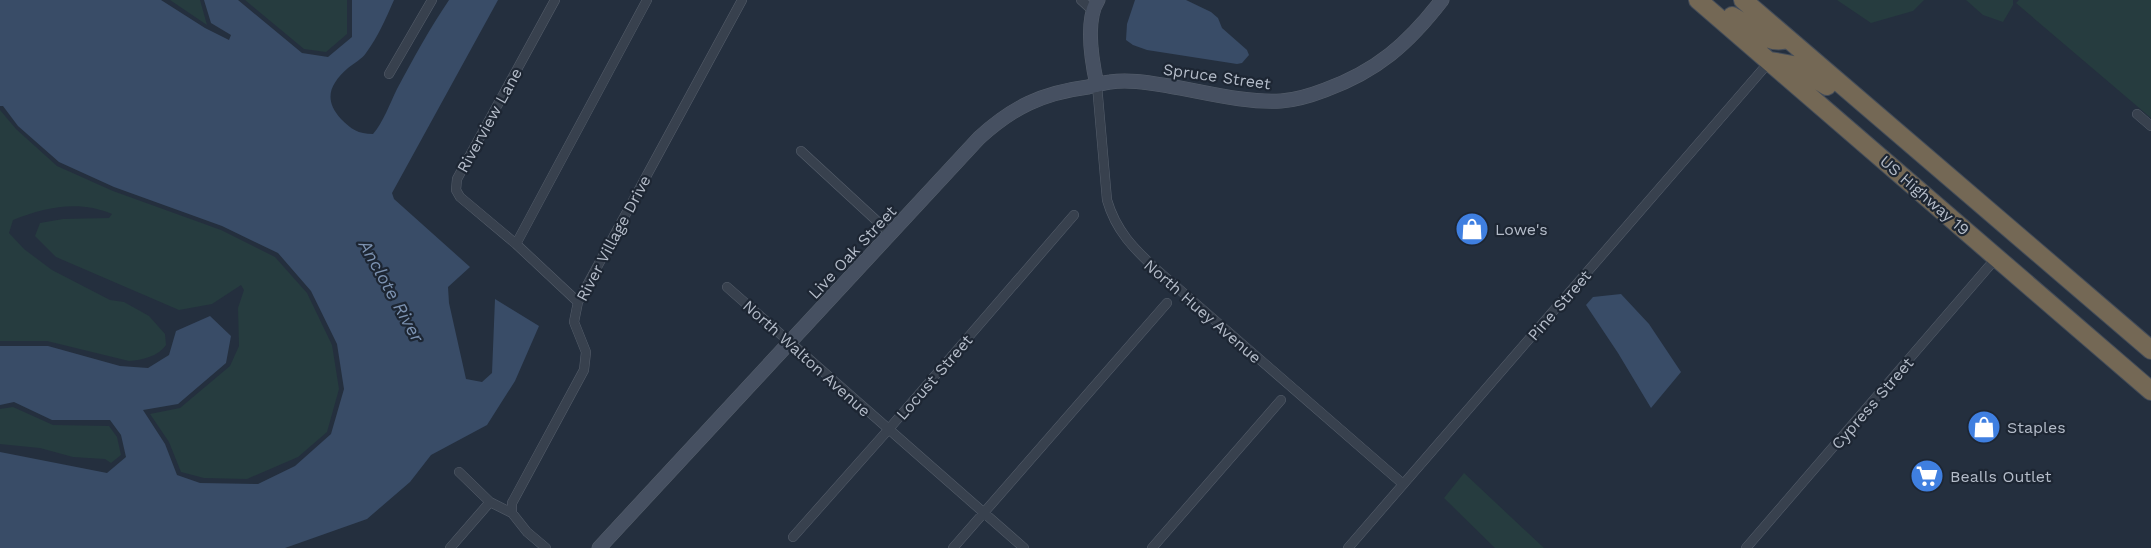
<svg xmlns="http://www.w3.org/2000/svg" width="2151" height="548" font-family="'Work Sans',sans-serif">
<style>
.green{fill:#263c3f}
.water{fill:#394c67}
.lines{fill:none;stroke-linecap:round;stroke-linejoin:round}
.street-casing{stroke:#565f6c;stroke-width:10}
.secondary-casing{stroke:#565f6c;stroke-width:15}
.highway-casing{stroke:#434c59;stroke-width:20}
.street{stroke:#38414e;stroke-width:9}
.secondary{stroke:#465061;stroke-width:14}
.highway{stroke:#746855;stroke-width:18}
.labels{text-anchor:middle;stroke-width:4.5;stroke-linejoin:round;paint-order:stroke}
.street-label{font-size:16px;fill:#b4bcc9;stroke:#1d2633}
.poi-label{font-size:16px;fill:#b4bcc9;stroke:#1d2633;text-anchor:start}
.water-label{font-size:18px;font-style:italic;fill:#7c92b1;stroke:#1d2633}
</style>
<rect width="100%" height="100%" fill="#242f3e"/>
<path class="green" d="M170,0H200L207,25Z
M245,0H347V34L326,52L304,49Z
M1837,0H1924L1913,11L1871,23Z
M1966,0H2013V5L2003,22L1983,15Z
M2019,0H2151V118L2016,3Z
M0,110L16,129L57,166L113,191L221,230L275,257L307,293L332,345L339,389L327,432L298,457L247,479L204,478L181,472L169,442L150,414L180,408L230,366L239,346L238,308L244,290L241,285L212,304L179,310L56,257L35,236L40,223L63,219L109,218L112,214C79,200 46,207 13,220L9,233L24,249L52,270L110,300L124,302L149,316L165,334L166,345C159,356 142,360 129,361L47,341H0Z
M13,407L53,425L109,426L117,437L121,455L111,463L105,459L73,457L40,448L0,444V409Z
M1464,473L1544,548H1495L1444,498Z"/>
<path class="water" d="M0,0H161L205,28L229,40L231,35L211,23L204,0H238L302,53L328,57L352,37V0H394C386,18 378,37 366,53C362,59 354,63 348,68C330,84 323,99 341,119C351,129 358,134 373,134C383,123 390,103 397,89C413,59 430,28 449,0H498L392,193L394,199L470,267L448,287L449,303L466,379L482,382L492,373L495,299L539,326L515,381L487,425L431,455L410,482L367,519L285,548H0V452L107,473L126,457L121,435L110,420H52L14,402L0,405V346H48L120,366L148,368L169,355L176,331L210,316L231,336L226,363L178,404L143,410L165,444L177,475L200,483L258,484L295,466L331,434L344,389L337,344L311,291L278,253L222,226L114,187L59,162L18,126L3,106H0Z
M1135,0H1186L1211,12L1218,18L1222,28L1247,50L1249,55L1242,63L1237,64L1147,50L1133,45L1126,40L1127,24Z
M1621,294L1649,324L1681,372L1651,408L1618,353L1586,305L1593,297Z"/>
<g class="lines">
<g class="street-casing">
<path id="street" d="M555,0L457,179L456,190L460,197L516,244L578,302
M1081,0L1092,10
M389,74L432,0
M1097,85L1107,200C1116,231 1134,249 1157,270L1403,484
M2137,114L2151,126
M801,151L891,234
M516,244L647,0
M727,287L1024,548
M459,472L490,502L512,513L527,532L546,548
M512,513V503L584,370L586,352L574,322L578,302L742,0
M793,537L888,430L1074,215
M450,548L490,502
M953,548L1167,303
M1152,548L1281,400
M1348,548L1770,61
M1746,548L1997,257"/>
</g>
<g class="secondary-casing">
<path id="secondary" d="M1097,85C1092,62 1085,20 1098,0
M599,548L979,138C1013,107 1042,93 1088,87C1095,85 1102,83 1110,82C1129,79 1150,83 1169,86C1205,92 1244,103 1281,101C1296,100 1312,95 1325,90C1377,71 1408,44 1442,0"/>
</g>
<g class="highway-casing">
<path id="highway" d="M1698,0L2151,391
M1743,0L2151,350
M1732,16C1752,26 1765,46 1788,39
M1770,61L1793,65L1827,86"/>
</g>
<use href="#street" class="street"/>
<use href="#secondary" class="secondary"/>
<use href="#highway" class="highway"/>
</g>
<defs>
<g id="shop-disc" transform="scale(1.725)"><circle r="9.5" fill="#3f7fe0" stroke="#1d2633"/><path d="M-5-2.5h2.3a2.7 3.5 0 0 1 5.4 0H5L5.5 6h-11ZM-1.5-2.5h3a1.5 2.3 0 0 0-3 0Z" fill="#fff"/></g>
<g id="supermarket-disc" transform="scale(1.725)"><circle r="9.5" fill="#3f7fe0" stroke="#1d2633"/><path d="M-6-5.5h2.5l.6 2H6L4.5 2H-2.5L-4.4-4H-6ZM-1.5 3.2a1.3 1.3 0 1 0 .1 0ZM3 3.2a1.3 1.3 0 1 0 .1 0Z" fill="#fff"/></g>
</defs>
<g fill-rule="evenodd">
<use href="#shop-disc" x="1472" y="229"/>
<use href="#shop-disc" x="1984" y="427"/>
<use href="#supermarket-disc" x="1927" y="476"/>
</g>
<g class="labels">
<g class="street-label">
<text transform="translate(1217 76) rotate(8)" y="6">Spruce Street</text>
<text transform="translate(489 120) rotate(-61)" y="6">Riverview Lane</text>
<text transform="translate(1925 195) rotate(41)" y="6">US Highway 19</text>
<text transform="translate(613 238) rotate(-62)" y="6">River Village Drive</text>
<text transform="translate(852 252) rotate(-47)" y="6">Live Oak Street</text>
<text transform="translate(1559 305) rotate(-49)" y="6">Pine Street</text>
<text transform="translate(1203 311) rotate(41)" y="6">North Huey Avenue</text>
<text transform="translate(807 358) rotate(42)" y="6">North Walton Avenue</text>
<text transform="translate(934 377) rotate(-49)" y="6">Locust Street</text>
<text transform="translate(1872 403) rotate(-49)" y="6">Cypress Street</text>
</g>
<g class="poi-label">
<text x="1495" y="235">Lowe's</text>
<text x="2007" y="433">Staples</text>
<text x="1950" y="482">Bealls Outlet</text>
</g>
<g class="water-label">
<text transform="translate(391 291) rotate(61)" y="6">Anclote River</text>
</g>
</g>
</svg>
